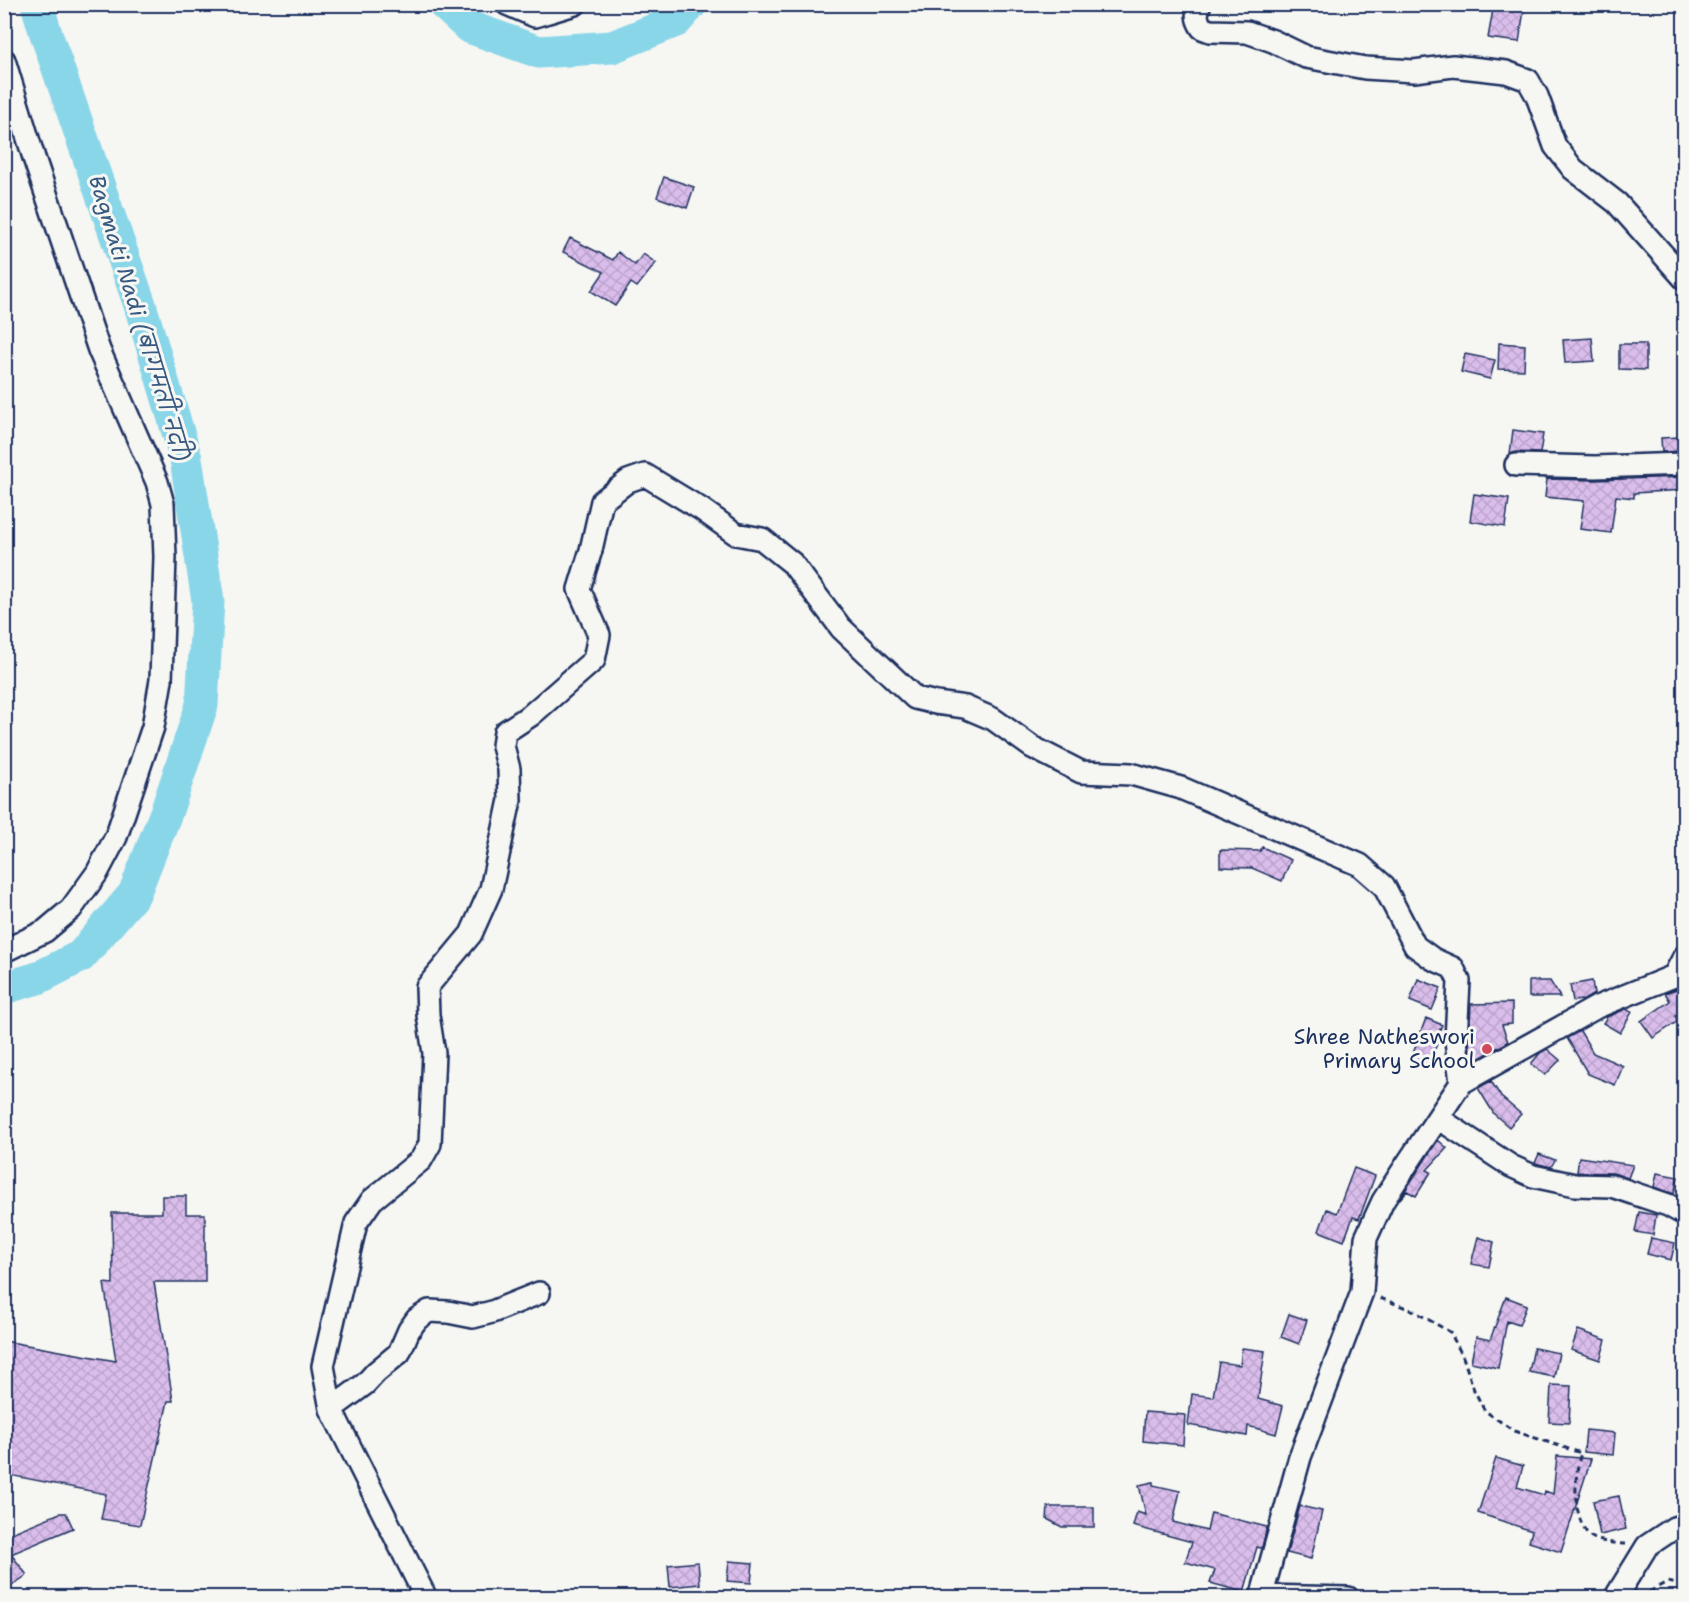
<svg xmlns="http://www.w3.org/2000/svg" width="1689" height="1602" font-family="'Shantell Sans','Playpen Sans Deva',sans-serif">
<style>
.lines{fill:none;stroke-linecap:round;stroke-linejoin:round}
.river{stroke:#8ad6e9;stroke-width:33}
.building{fill:url(#building-cross-hatch);stroke:#1b2f5e;stroke-width:1.5}
.minor-casing{stroke:#1b2f5e;stroke-width:26}
.path{stroke:#1b2f5e;stroke-width:3;stroke-dasharray:6 4.5;stroke-linecap:butt}
.minor{stroke:#f6f6f2;stroke-width:21}
.poi-dot{fill:#d1495b;stroke:#f6f6f2;stroke-width:2}
.labels{text-anchor:middle;stroke-width:6;stroke-linejoin:round;paint-order:stroke}
.poi-label{font-size:21px;fill:#1b2f5e;stroke:#f6f6f2;text-anchor:end}
.water-label{font-size:22px;font-style:italic;fill:#375981;stroke:#f6f6f2}
</style>
<defs>
<pattern id="building-cross-hatch" width="8" height="8" patternUnits="userSpaceOnUse" patternTransform="scale(1.5)"><rect width="8" height="8" fill="#dabdeb"/><path d="M0 0l8 8M0 8l8-8" fill="none" stroke="#baa3cc"/></pattern>
</defs>
<rect width="100%" height="100%" fill="#f6f6f2"/>
<filter id="ink" filterUnits="userSpaceOnUse"><feTurbulence type="fractalNoise" baseFrequency=".0167" numOctaves="2"/><feDisplacementMap in="SourceGraphic" scale="12" xChannelSelector="R" yChannelSelector="G"/><feConvolveMatrix kernelMatrix="1 2 1 2 8 2 1 2 1" color-interpolation-filters="sRGB"/></filter>
<g filter="url(#ink)">
<g class="lines">
<path class="river" d="M444,4L469,27L539,52L612,47L676,21L691,4
M4,988L38,978L81,956L134,894L167,810L202,705L208,601L186,459L140,305L45,31L37,4"/>
</g>
<path class="building" d="M1494,4H1525L1519,42L1488,38Z
M664,177L694,187L687,208L657,197Z
M570,238L613,260L618,252L635,265L643,254L656,263L637,287L631,283L615,306L591,291L604,272L563,252Z
M1592,338L1594,361L1565,363L1563,340Z
M1499,343L1525,345L1524,370L1498,369Z
M1619,344H1646V370L1619,369Z
M1465,354L1495,360L1490,379L1461,372Z
M1513,430L1543,434L1540,453L1516,452L1510,454Z
M1680,437V451L1662,452L1661,438Z
M1684,477V490L1634,493V498L1616,496L1611,533L1580,529L1584,501L1545,497L1547,479L1595,480Z
M1474,494L1509,499L1505,527L1470,521Z
M1262,847L1291,860L1282,881L1252,868L1220,867V850L1260,851Z
M1418,979L1441,988L1432,1010L1410,1001Z
M1529,981H1550L1560,997H1529Z
M1592,981L1594,994L1584,1000L1573,1001L1570,985Z
M1684,983V1025L1678,1015L1675,1016L1678,1021L1653,1038L1641,1021L1670,1001L1665,993L1679,988Z
M1512,1003V1024L1502,1025L1508,1042L1471,1063L1469,1040L1471,1004Z
M1626,1009L1632,1012L1620,1033L1603,1023L1607,1017Z
M1426,1018L1442,1025L1434,1043L1437,1044L1428,1066L1411,1059Z
M1580,1031L1593,1053L1623,1066L1615,1085L1588,1074L1567,1038Z
M1547,1049L1560,1060L1545,1075L1531,1064L1540,1053Z
M1491,1081L1501,1097L1521,1114L1509,1127L1494,1114L1478,1088Z
M1438,1140L1447,1148L1427,1170L1431,1172L1416,1196L1407,1191L1399,1200Z
M1539,1154L1555,1160L1551,1167L1535,1163Z
M1579,1157L1633,1165L1628,1178L1613,1173L1577,1172Z
M1354,1168L1375,1176L1359,1219L1353,1217L1344,1241L1319,1231L1327,1209L1337,1213Z
M1657,1173L1678,1177L1674,1194L1654,1187Z
M162,1196H186V1214H205V1282H154L173,1401H168L140,1525L101,1519L106,1494L4,1474V1341L116,1361L104,1283L113,1284L112,1213H162Z
M1639,1212L1656,1215L1653,1235L1635,1232Z
M1478,1237L1494,1242L1489,1267L1471,1264Z
M1651,1238L1675,1243L1671,1260L1647,1254Z
M1506,1297L1527,1305L1519,1325L1507,1321L1498,1368L1471,1362L1476,1337L1490,1340Z
M1289,1314L1307,1320L1299,1344L1281,1337Z
M1578,1330L1606,1340L1600,1360L1571,1350Z
M1242,1348L1265,1351L1258,1399L1283,1406L1276,1434L1248,1426L1247,1436L1188,1425L1192,1394L1213,1397L1219,1362L1240,1365Z
M1534,1348L1559,1353L1554,1377L1529,1372Z
M1551,1385L1571,1386L1569,1423L1549,1422Z
M1145,1412L1185,1415L1183,1445L1143,1441Z
M1586,1430L1615,1433L1613,1455L1584,1452Z
M1557,1456L1591,1459L1561,1552L1529,1542L1532,1531L1478,1513L1496,1458L1523,1466L1517,1487L1544,1495L1545,1491L1553,1494Z
M1153,1482V1485L1180,1491L1173,1522L1207,1531L1211,1513L1267,1527L1262,1547L1260,1548L1257,1547L1244,1592L1210,1583L1215,1570L1185,1562L1192,1542L1133,1526L1137,1512L1146,1515L1139,1485Z
M1619,1496L1626,1529L1600,1535L1593,1501Z
M1300,1506L1322,1511L1311,1559L1287,1553Z
M1048,1507H1094V1527H1062L1047,1519Z
M60,1513H66L73,1528L11,1554L27,1575L4,1591V1536Z
M729,1561L753,1563L751,1583L727,1581Z
M698,1562L700,1584L670,1587L668,1565Z"/>
<g class="lines">
<g class="minor-casing">
<path id="minor" d="M507,4L535,16L575,4
M1200,4C1196,14 1196,19 1202,28L1210,31L1247,32L1273,41L1306,57L1365,68L1414,71L1453,66L1506,72L1528,80L1537,96L1555,146L1573,169L1617,203L1684,278
M4,60L34,158L99,350L157,482L163,504L165,557L161,680L153,727L116,837L97,873L71,909L45,931L4,951
M1516,465L1595,467L1684,464
M1438,1118L1511,1166L1533,1176L1575,1185L1612,1186L1668,1205L1684,1214
M331,1409L365,1384L376,1372L399,1353L409,1330L417,1319L429,1311L448,1312L473,1317L492,1312L539,1293
M1262,1596L1348,1598
M426,1598L331,1409L323,1366L356,1223L372,1200L421,1160L430,1144L434,1053L428,1015L427,987L471,934L491,889L510,800L509,769L503,746L505,732L531,715L594,660L599,635L579,589L591,550L602,501L628,481L645,475L701,509L736,534L762,539L792,563L841,628L915,698L936,703L965,707L993,719L1032,747L1081,772L1131,774L1181,788L1360,865L1384,886L1415,946L1433,959L1453,968L1459,981L1456,1040L1461,1083
M1261,1598L1300,1457L1362,1292L1366,1238L1383,1201L1407,1164L1461,1083L1597,1007L1674,976L1684,957
M1615,1598L1647,1546L1674,1528L1684,1525"/>
</g>
<path class="path" d="M1380,1298L1412,1310L1450,1332L1463,1357L1474,1390L1485,1411L1514,1431L1581,1453C1574,1474 1572,1520 1590,1536C1597,1542 1618,1544 1627,1544
M1640,1597L1667,1582L1684,1585"/>
<use href="#minor" class="minor"/>
</g>
</g>
<circle class="poi-dot" cx="1487" cy="1049" r="6"/>
<g class="labels">
<g class="poi-label">
<text x="1475" y="1044">Shree Natheswori<tspan x="1475" dy="24">Primary School</tspan></text>
</g>
<g class="water-label">
<text transform="translate(140 318) rotate(73)" y="8">Bagmati Nadi (बागमती नदी)</text>
</g>
</g>
<rect width="1689" height="1602" fill="none" stroke="#f6f6f2" stroke-width="24"/>
<rect x="12" y="12" width="1665" height="1578" fill="none" stroke="#1b2f5e" stroke-width="2" filter="url(#ink)"/>
</svg>
